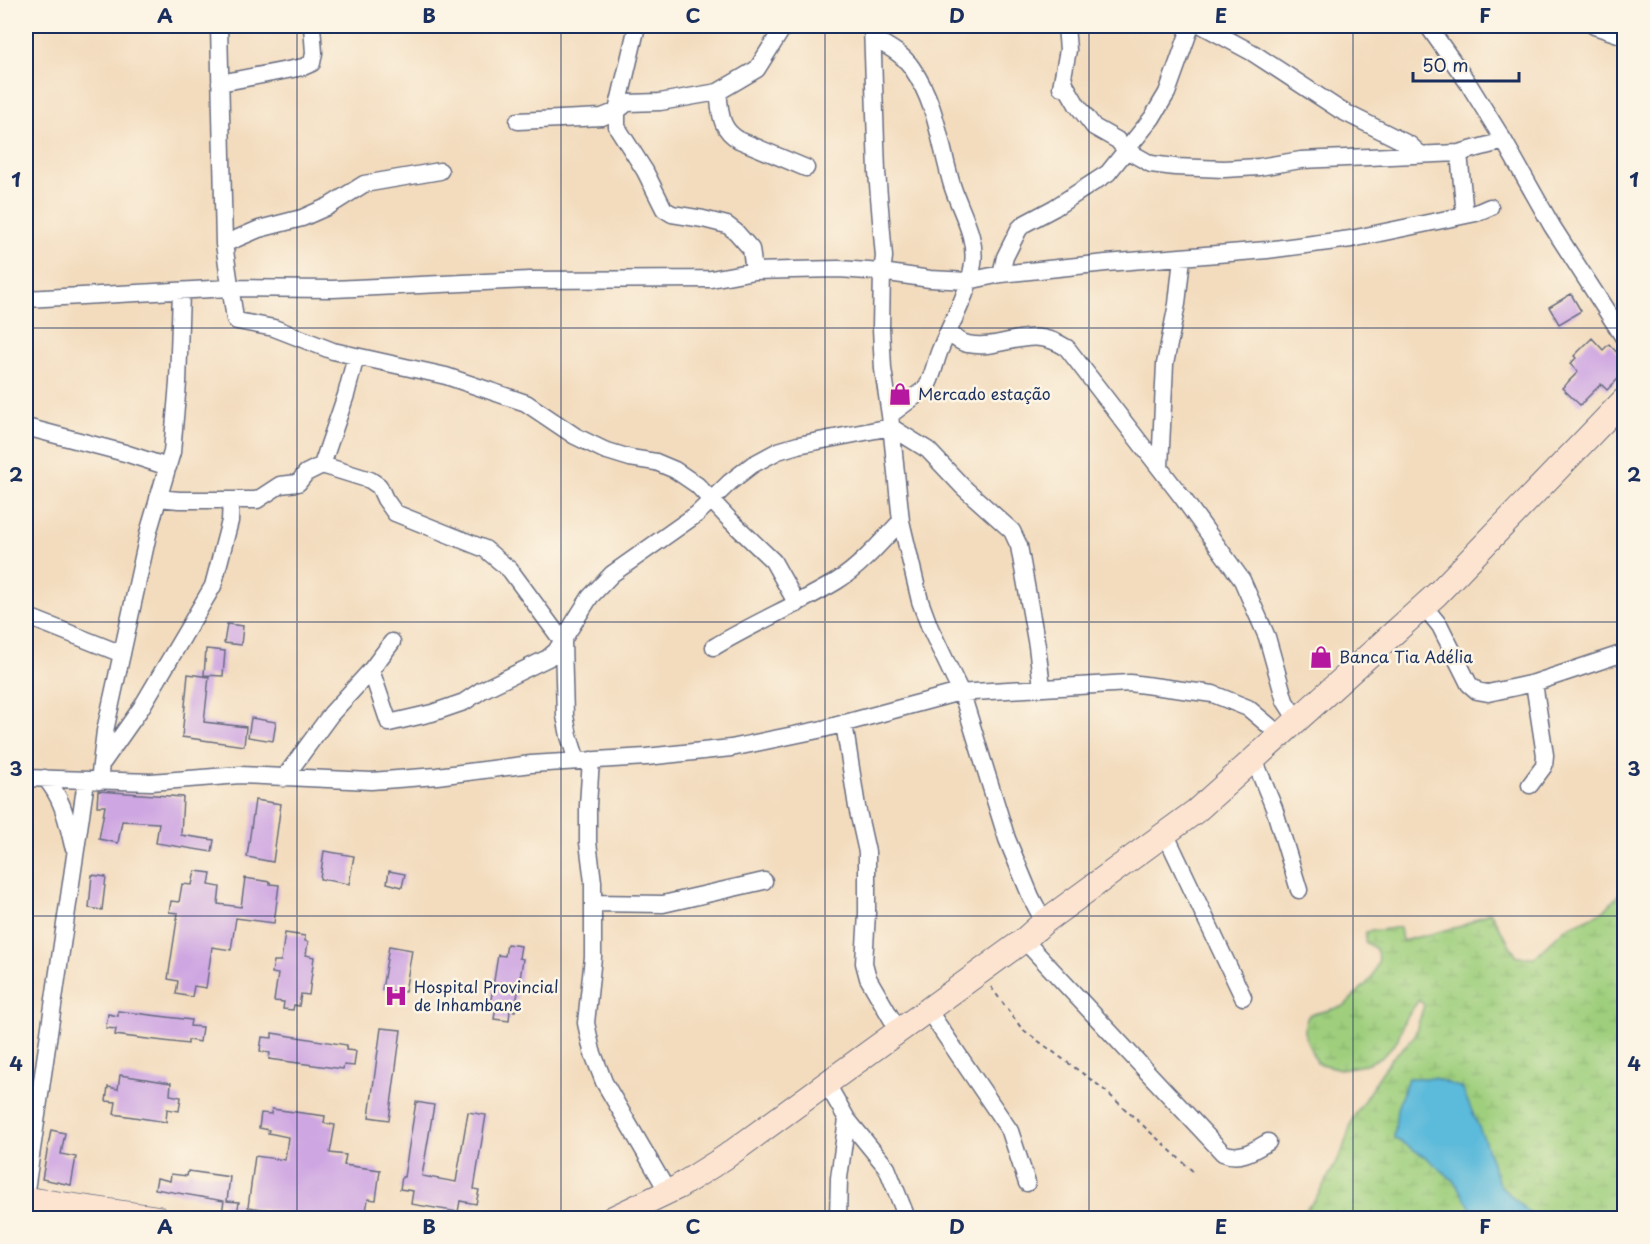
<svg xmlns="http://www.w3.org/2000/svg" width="1650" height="1244" font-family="'Playpen Sans',sans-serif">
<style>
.wetland{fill:url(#wetland-marsh);stroke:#5d7f6e;stroke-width:1.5}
.water{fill:#5bbada;stroke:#3b749c;stroke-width:1.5}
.building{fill:#cea6e2}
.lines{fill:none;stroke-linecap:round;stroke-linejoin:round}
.minor-casing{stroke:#676c80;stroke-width:19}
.secondary-casing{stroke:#676c80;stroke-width:26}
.path{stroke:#676c80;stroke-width:2;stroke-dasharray:4.5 4.5;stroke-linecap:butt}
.minor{stroke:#fff;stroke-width:16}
.secondary{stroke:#fde4d1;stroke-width:24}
.grid{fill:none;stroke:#1b2f5e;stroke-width:1.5;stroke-opacity:0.55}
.labels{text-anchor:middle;stroke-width:5;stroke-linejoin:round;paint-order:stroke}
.poi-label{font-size:16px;fill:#1b2f5e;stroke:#fcf5e5;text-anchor:start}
.neatline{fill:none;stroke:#1b2f5e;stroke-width:2}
.grid-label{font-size:20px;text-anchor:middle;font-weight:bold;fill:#1b2f5e}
</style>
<defs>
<pattern id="wetland-marsh" width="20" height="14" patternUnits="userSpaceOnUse" patternTransform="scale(1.5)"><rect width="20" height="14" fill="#9fcf7d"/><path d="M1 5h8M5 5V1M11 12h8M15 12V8" fill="none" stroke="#88b26e"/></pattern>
</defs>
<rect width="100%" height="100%" fill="#fcf5e5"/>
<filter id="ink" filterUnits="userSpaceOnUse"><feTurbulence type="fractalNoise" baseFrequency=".0167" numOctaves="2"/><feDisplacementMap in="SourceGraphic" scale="12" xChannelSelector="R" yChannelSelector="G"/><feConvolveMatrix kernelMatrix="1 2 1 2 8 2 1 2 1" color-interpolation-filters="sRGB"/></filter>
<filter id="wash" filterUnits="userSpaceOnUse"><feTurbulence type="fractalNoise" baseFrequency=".008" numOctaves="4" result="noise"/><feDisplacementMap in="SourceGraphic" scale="24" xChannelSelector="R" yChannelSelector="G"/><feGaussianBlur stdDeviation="1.35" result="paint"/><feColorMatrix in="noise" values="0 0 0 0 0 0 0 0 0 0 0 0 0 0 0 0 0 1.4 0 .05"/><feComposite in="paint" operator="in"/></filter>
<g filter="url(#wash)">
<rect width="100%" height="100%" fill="#f3dcbe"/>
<path class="wetland" d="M1619,894H1624V1218H1297L1315,1200L1329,1175L1342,1152L1353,1118L1373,1086L1391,1059L1414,1037L1424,1005L1419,1000L1405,1019L1397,1041L1381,1058L1360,1066L1340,1069L1317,1063C1310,1048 1299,1031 1309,1015L1344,1006L1371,979L1379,959L1376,949L1365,942L1366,932L1400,927L1402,941L1462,926L1490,912L1517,957H1535L1564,929L1604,911Z"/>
<path class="water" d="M1408,1078H1434L1462,1088L1484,1139L1499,1184L1531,1215L1542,1218H1475L1474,1213L1454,1181L1426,1157L1394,1138L1397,1109Z"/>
<g id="blocks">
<path class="building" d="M1571,294L1581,311L1559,324L1549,307Z
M1592,338L1603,350L1609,344L1624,360V373L1607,390L1601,384L1580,405L1562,388L1578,372L1570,364L1576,358L1574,356Z
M227,624L243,626L241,645L224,643Z
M206,649L225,651L223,676L204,675Z
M188,674L209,677L204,722L246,727L244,746L182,737Z
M251,718L276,722L273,741L248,737Z
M98,791L183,797L181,835L214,840L212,852L156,843L159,823L122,821L118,843L99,839L105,806H97Z
M255,800L281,804L273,862L247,857Z
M324,851L354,856L349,884L320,879Z
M195,871L211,873L209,885L220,887L218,904L241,907L245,878L270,882V884L279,885L274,923L236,918L231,950L212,947L206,988L194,986L192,997L176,994L178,981L168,979L178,913L169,912L171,901L179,902L182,884L192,885Z
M389,871L405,874L402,887L387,883Z
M92,875L106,877L102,910L89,908Z
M285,933L305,936V941L308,942L306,955L314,957L309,995L301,994L299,1006L294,1005L293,1010L283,1009L284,1002L274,1001L278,974L272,973L274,961H281Z
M507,944L521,946L519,958L523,959L515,1011L510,1010L509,1021L494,1019L496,1007L490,1006L498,955L505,956Z
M389,946L412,950L405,992L382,990Z
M118,1011L191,1020L190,1026L202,1027L200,1042L188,1040V1044L115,1035L116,1029L106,1028L108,1014L118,1016Z
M381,1028L401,1030L389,1120L369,1117Z
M272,1033L347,1045L346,1050L356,1051L354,1066L344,1065L343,1069L269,1059L270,1053L260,1051L262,1037L272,1038Z
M120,1075L171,1083L170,1095L181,1097L179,1111L167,1109L166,1122L114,1114L116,1102L106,1101L108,1087L118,1089Z
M416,1102L434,1105L422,1176L456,1182L468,1112L486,1115L474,1189L479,1190L476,1204L460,1201L458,1212L411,1204L413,1191L400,1189L402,1177H404Z
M272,1109L325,1116L324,1123L335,1125L330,1153L346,1155L344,1165L380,1170L376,1200L368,1199L365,1218H317V1217L248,1207L255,1156L285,1160L288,1137L268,1133L269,1130L259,1128L261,1113L271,1114Z
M51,1130L65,1133L61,1154L76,1157L71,1185L42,1179Z
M188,1171L230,1177L227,1201L239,1202L237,1214L222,1212L224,1201L155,1189L157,1178L170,1181L171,1174L187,1176Z"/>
</g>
</g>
<g filter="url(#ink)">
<use href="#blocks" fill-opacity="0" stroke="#676c80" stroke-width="1.5"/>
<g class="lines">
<g class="minor-casing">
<path id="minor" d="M219,26L224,244L235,319L237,321L274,328L333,351L446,376L526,403L575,436L604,450L630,458L656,462L675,470L697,485L730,520L773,561L797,604
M637,26L617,111V127L645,171L664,209L672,214L703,219L727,225L736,232L751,249L754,271
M872,26L877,172L884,257L882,272L881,328L883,369L890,415L901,521L920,601L930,628L963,697L1007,839L1031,897L1044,922
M1203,26L1253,53L1340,110L1410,145L1420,154
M1428,26L1468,83L1504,141L1552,226L1624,338
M1594,26L1624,36
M873,38C887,46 903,54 912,68C937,104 940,145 952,185C960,211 977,236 973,264C969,293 951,323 940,350C935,362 933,377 926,388L890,415
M1063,76L1066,86L1077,105L1094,127L1117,140L1126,150L1151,164L1175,167L1224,169L1259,167L1301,160L1459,153L1504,141
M220,83L303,67L312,63L314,53L312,26
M1061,87L1068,50L1066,26
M718,92C721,113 719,128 739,140L806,168
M518,121L602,117L617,111L627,103L660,102L718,92L757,69L784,26
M1459,153L1465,215
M224,244L259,229L302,218L329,206L364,184L440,171
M1001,274L1005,257L1019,229L1024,224L1054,208L1108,173L1152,118L1167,93L1191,26
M26,299L230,288L333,289L530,280L711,279L754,271L792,270L839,269L882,272L930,279L968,281L1001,274L1106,263L1267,250L1351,239L1476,213L1490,207
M948,332C954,337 961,343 968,344C1004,351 1029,323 1067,348L1182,497L1242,580L1267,637L1285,701L1297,720
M26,427L125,453L168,467
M322,465L370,480L379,486L385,499L395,513L485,549L510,570L563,642L565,716L569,736L577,761
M1160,467L1165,364L1177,304L1182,258
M158,498L179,500H257L280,485L298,483L306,473L322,465L346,395L356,356
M1423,605L1440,626L1469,684L1477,691L1488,693L1534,683L1624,653
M26,616L122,654
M714,647C754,623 797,605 837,581C861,566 882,541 901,521
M371,670L392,642
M844,723L857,807L867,852V913L864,963L868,978L898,1030
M1254,759L1274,808L1299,890
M591,760L588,805V842L593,882V957L586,1023L592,1051L604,1082L668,1192
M103,762L141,708L213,586L230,521L231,500
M26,778L151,782L240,775L371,781L437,776L531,764L646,757L731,748L823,729L956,693L1130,683L1213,694L1248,708L1280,735
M45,778C63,798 67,821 73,846
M284,778L331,714L371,670L389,723L432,713L464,702L482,690L548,658L556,651L590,597L612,574L697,514L730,482L752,465L778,451L798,445L891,427L928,450L963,487L1012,531L1019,546L1037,646L1042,687
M99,781L105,731L149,530L172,452L178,383L181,292
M1530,785L1544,766L1545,755L1534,683
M1165,833L1243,997
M593,903L663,904L764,881
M1024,940L1223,1153C1240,1160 1253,1151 1268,1142
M928,1010L1010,1131L1027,1183
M827,1084L847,1119L839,1178L838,1218
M847,1119L887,1168L907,1218
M26,1190L86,781"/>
</g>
<g class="secondary-casing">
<path id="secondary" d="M26,1199L157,1218
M613,1218L678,1187L724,1158L1024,940L1044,922L1196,811L1254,759L1437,594L1624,400"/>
</g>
<path class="path" d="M991,987L1022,1029L1101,1087L1196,1174"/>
<use href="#minor" class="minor"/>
<use href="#secondary" class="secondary"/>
</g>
</g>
<path class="grid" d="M297,26V1218M561,26V1218M825,26V1218M1089,26V1218M1353,26V1218M26,328H1624M26,622H1624M26,916H1624"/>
<defs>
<g id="shop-bare" transform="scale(1.8)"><path d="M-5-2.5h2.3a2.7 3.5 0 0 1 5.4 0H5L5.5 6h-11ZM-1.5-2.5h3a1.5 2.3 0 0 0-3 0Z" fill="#b5179e" stroke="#fcf5e5" stroke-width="2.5" paint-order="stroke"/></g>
<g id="hospital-bare" transform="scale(1.8)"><path d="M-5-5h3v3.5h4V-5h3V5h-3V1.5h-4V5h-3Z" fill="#b5179e" stroke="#fcf5e5" stroke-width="2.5" paint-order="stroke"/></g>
</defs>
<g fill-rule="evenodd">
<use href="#shop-bare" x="900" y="394"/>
<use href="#shop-bare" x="1321" y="657"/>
<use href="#hospital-bare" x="396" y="996"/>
</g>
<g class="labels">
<g class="poi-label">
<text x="918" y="400">Mercado estação</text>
<text x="1339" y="663">Banca Tia Adélia</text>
<text x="414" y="993">Hospital Provincial<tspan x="414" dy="18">de Inhambane</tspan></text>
</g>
</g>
<rect width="1650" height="1244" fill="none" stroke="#fcf5e5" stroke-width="66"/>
<path d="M1413 72v9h106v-9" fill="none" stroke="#1b2f5e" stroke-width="3"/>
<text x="1422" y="72" font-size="18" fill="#1b2f5e" stroke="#fcf5e5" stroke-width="4.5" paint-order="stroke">50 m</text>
<rect x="33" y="33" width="1584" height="1178" class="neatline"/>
<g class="grid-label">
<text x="165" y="23">A</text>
<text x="429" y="23">B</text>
<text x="693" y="23">C</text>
<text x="957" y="23">D</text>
<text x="1221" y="23">E</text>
<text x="1485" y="23">F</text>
<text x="16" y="187">1</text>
<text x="1634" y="187">1</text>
<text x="16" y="482">2</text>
<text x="1634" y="482">2</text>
<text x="16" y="776">3</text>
<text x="1634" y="776">3</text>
<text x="16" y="1071">4</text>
<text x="1634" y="1071">4</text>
<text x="165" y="1234">A</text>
<text x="429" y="1234">B</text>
<text x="693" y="1234">C</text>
<text x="957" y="1234">D</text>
<text x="1221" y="1234">E</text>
<text x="1485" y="1234">F</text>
</g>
</svg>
